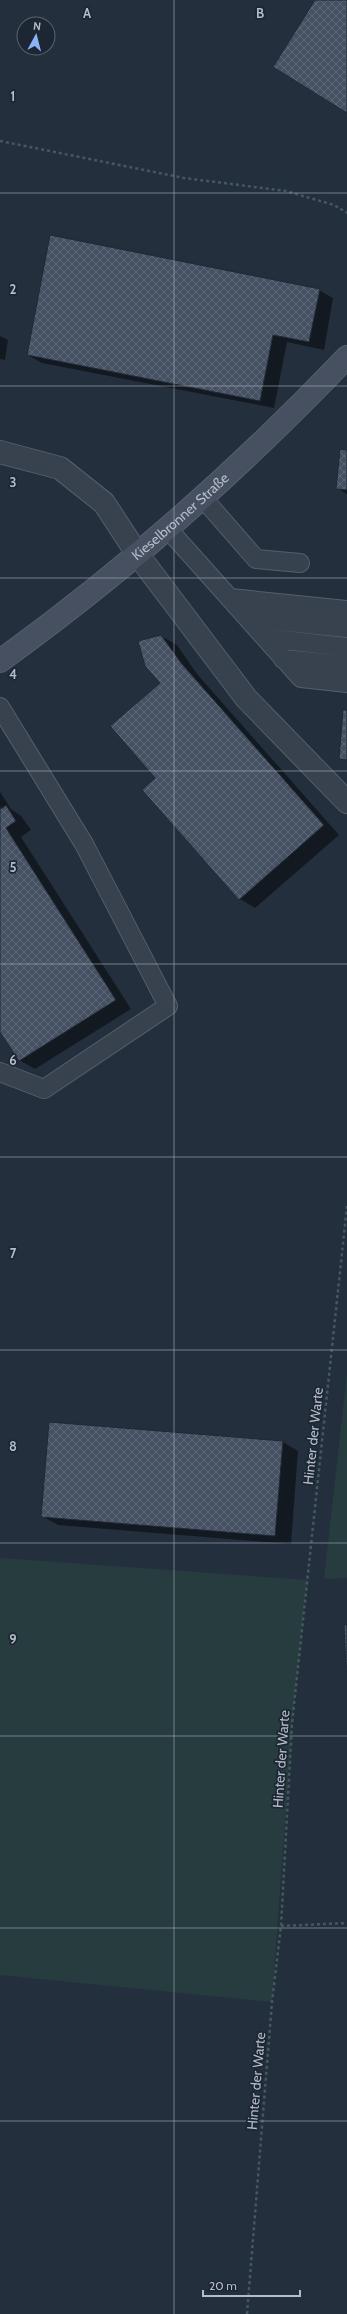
<svg xmlns="http://www.w3.org/2000/svg" width="347" height="2314" font-family="Cabin,sans-serif">
<style>
.garden{fill:#263c3f}
.shadow{fill:#0007}
.building{fill:url(#building-cross-hatch);stroke:#1f2835}
.lines{fill:none;stroke-linecap:round;stroke-linejoin:round}
.lane-casing{stroke:#565f6c;stroke-width:20}
.street-casing{stroke:#565f6c;stroke-width:24}
.secondary-casing{stroke:#565f6c;stroke-width:24}
.path{stroke:#44595c;stroke-width:2.5;stroke-dasharray:3 3;stroke-linecap:butt}
.lane{stroke:#38414e;stroke-width:18}
.street{stroke:#38414e;stroke-width:22}
.secondary{stroke:#465061;stroke-width:22}
.grid{fill:none;stroke:#b4bcc9;stroke-width:1;stroke-opacity:0.55}
.labels{text-anchor:middle;stroke-width:3.5;stroke-linejoin:round;paint-order:stroke}
.street-label{font-size:14px;fill:#b4bcc9;stroke:#1d2633}
.grid-label{font-size:13px;text-anchor:middle;font-weight:bold;fill:#b4bcc9;stroke:#1d2633;stroke-width:3.5;stroke-linejoin:round;paint-order:stroke}
</style>
<defs>
<pattern id="building-cross-hatch" width="8" height="8" patternUnits="userSpaceOnUse"><rect width="8" height="8" fill="#455162"/><path d="M0 0l8 8M0 8l8-8" fill="none" stroke="#5d6877"/></pattern>
</defs>
<rect width="100%" height="100%" fill="#242f3e"/>
<path class="garden" d="M347,1373V1578L324,1579Z
M0,1558L307,1580L292,1724L272,2002L0,1975Z"/>
<path class="shadow" d="M319,290L333,298L324,350L287,342L274,408L42,363L28,355Z
M0,336L8,340L5,360L0,359Z
M347,451V494L337,488Z
M161,636L177,645L197,674L339,835L255,908L240,899L157,778Z
M0,792L11,809L21,816L31,830L21,837L131,1009L35,1069L19,1060L0,1030Z
M50,1424L283,1442L298,1451L291,1544L58,1525L42,1516Z"/>
<path class="building" d="M315,0H347V113L273,67Z
M50,235L320,289L309,342L273,335L260,401L27,355Z
M340,449L347,450V490L336,489Z
M161,635L182,664L324,825L239,900L142,790L155,778L110,726L160,683L145,666L138,641Z
M343,710H347V760L339,759Z
M6,805L16,821L6,828L116,1000L19,1061L0,1032V807L1,809Z
M49,1422L283,1441L275,1536L41,1517Z
M344,1625H347V1667H346Z"/>
<g class="lines">
<g class="lane-casing">
<path id="lane" d="M202,497L256,559L300,563
M167,528L301,678L347,683
M230,598L347,610
M248,618L347,628
M265,638L347,647
M283,659L347,665
M0,707L84,844L168,1006L44,1089L0,1072"/>
</g>
<g class="street-casing">
<path id="street" d="M0,452L60,468L104,503L138,555L246,698L347,802"/>
</g>
<g class="secondary-casing">
<g id="secondary">
<path id="s1" d="M0,661C125,571 241,468 347,357"/>
</g>
</g>
<path class="path" d="M0,141L184,178L286,191L334,205L347,213
M281,1926L347,1923
M247,2314L272,2002L281,1926L292,1724L347,1206"/>
<use href="#lane" class="lane"/>
<use href="#street" class="street"/>
<use href="#secondary" class="secondary"/>
</g>
<path class="grid" d="M174,0V2314M0,193H347M0,386H347M0,578H347M0,771H347M0,964H347M0,1157H347M0,1350H347M0,1543H347M0,1736H347M0,1928H347M0,2121H347"/>
<g class="labels">
<g class="street-label">
<text dy="5" stroke="none"><textPath href="#s1" startOffset="231">Kieselbronner Straße</textPath></text>
<text transform="translate(313 1436) rotate(-84)" y="5">Hinter der Warte</text>
<text transform="translate(281 1759) rotate(-86)" y="5">Hinter der Warte</text>
<text transform="translate(256 2081) rotate(-85)" y="5">Hinter der Warte</text>
</g>
</g>
<g class="grid-label">
<text x="87" y="18">A</text>
<text x="260" y="18">B</text>
<text x="13" y="101">1</text>
<text x="13" y="294">2</text>
<text x="13" y="487">3</text>
<text x="13" y="679">4</text>
<text x="13" y="872">5</text>
<text x="13" y="1065">6</text>
<text x="13" y="1258">7</text>
<text x="13" y="1451">8</text>
<text x="13" y="1644">9</text>
</g>
<g transform="translate(36 36) rotate(7)"><circle r="19" fill="#1d2633" stroke="#59626f"/>
<path d="M0-3L7 15L0 10L-7 15Z" fill="#8ab4f8"/>
<text y="-6" font-size="11" font-weight="bold" text-anchor="middle" fill="#b4bcc9">N</text>
</g>
<path d="M203 2290v6h97v-6" fill="none" stroke="#b4bcc9" stroke-width="2"/>
<text x="209" y="2290" font-size="12" fill="#b4bcc9" stroke="#1d2633" stroke-width="3" paint-order="stroke">20 m</text>
</svg>
